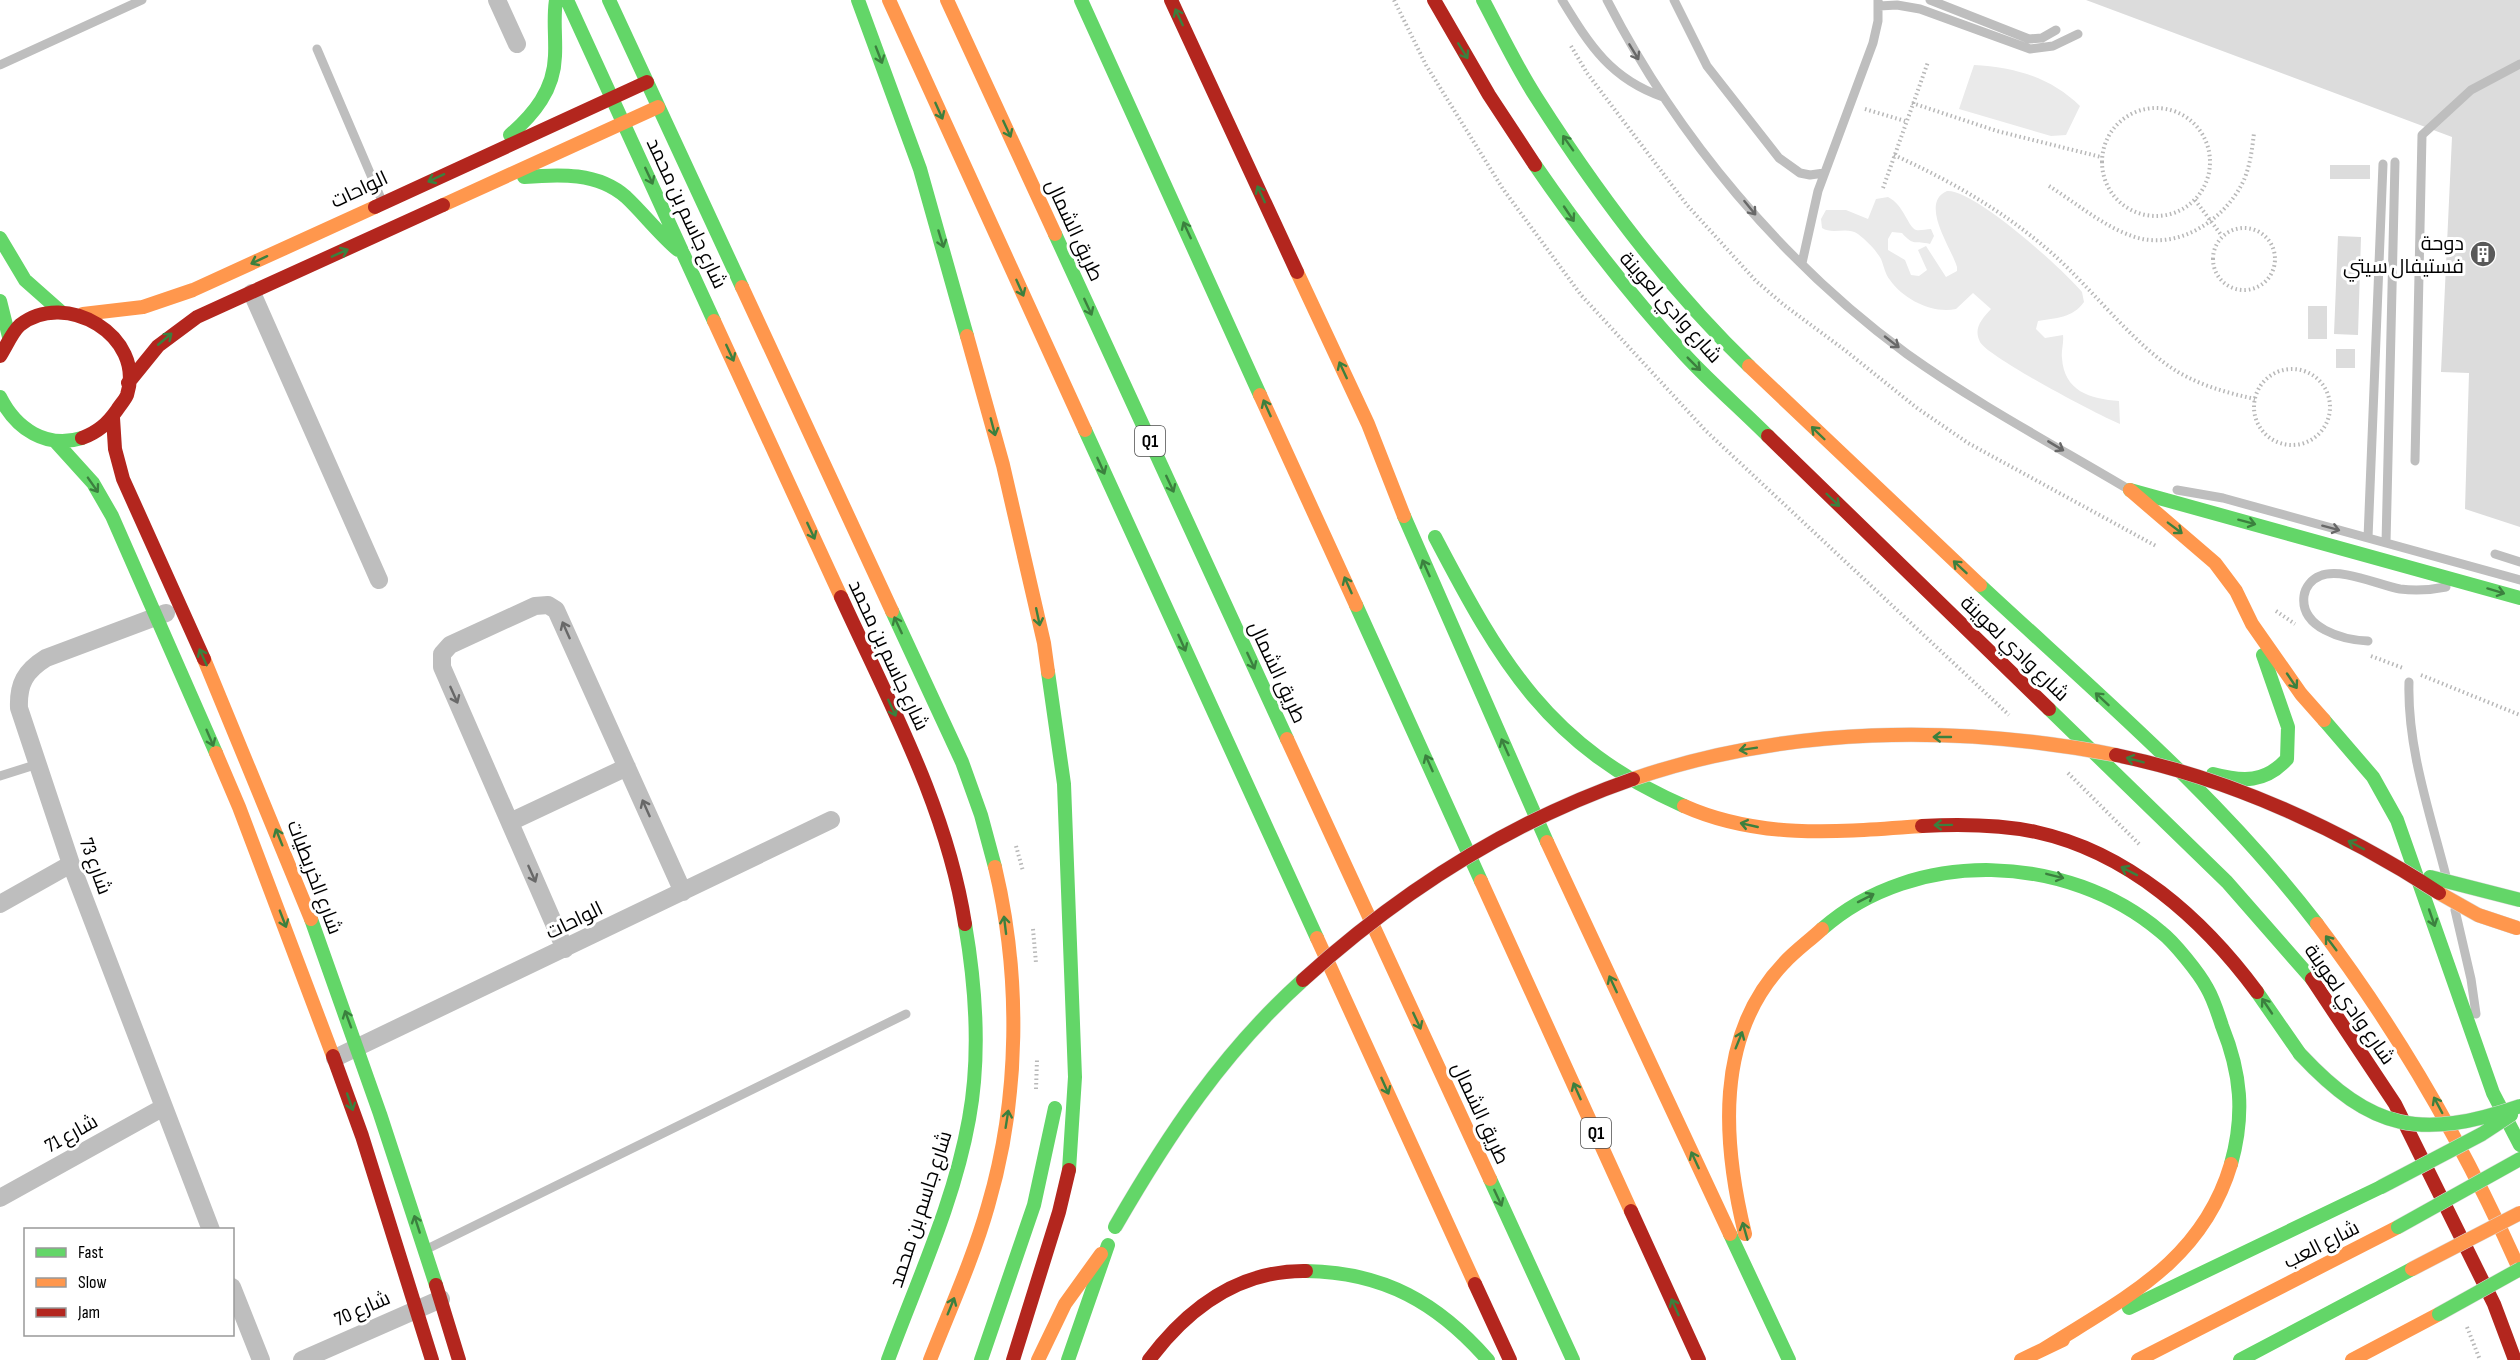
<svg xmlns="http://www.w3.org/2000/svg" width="2520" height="1360" font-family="'Sofia Sans Condensed',Cairo,sans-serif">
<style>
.green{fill:#eaeaea}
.building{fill:#dcdcdc}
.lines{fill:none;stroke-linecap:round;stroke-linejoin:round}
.path{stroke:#b8b8b8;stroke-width:4;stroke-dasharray:1.5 3;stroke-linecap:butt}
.lane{stroke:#bebebe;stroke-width:9}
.street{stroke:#bebebe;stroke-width:18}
.fast{stroke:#63d668;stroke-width:14}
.slow{stroke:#ff974d;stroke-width:14}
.jam{stroke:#b3261e;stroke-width:14}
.fast-bridge-casing{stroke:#dbdbdb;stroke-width:15;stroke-linecap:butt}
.slow-bridge-casing{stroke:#dbdbdb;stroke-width:15;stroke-linecap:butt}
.jam-bridge-casing{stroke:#dbdbdb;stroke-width:15;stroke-linecap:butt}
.fast-bridge{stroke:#63d668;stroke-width:14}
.slow-bridge{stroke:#ff974d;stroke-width:14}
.jam-bridge{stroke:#b3261e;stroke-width:14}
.oneway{stroke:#3b803e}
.oneway2{stroke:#686868}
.labels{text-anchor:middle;stroke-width:6;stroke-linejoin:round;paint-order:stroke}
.shield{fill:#fff;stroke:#4c4c4c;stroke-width:1.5}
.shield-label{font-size:18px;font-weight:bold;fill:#000}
.street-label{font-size:20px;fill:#000;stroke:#fff}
.poi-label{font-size:20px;fill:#000;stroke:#fff;text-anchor:end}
</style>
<rect width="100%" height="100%" fill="#fff"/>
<path class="green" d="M1974,65C2014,67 2050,77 2080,106L2066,135L2051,136L1959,109Z
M1947,191C1974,189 2063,269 2082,292L2084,302C2073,318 2055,318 2038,321L2036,329L2045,338L2063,335C2064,343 2061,351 2062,358C2064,391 2090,399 2119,401L2120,424C2098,415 1988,357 1980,342C1973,328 1982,319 1991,309L1973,293L1956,309C1933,314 1904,300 1890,280C1885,274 1884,266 1881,259C1876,250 1866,240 1858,234C1847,226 1833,235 1822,228L1821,219L1826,210H1846L1868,219L1876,199L1888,197C1904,205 1908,227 1916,230C1920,231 1926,229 1931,229L1934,236L1930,244C1915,240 1914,247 1902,233L1892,232L1888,239V250L1905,260L1911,275L1919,276L1927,270L1918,250L1926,246L1946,277L1957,271V267C1951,247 1919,203 1947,191Z"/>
<path class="building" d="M2086,0H2520V527L2465,509L2469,373L2441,372L2452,137Z
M2330,165H2370V179H2330Z
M2338,236L2361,237L2358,335L2334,334Z
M2308,306H2327V339H2308Z
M2336,349H2355V368H2336Z"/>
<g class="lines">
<path class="path" d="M1394,0L1426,65L1503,189L1581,295L1706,431L2009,715
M1571,46L1587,73L1687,205L1756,281L1784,305L1846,351L1917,408L1968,443L2156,546
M1912,103L1997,131L2101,157
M2102 162a54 54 0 1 1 108 0a54 54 0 1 1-108 0Z
M1865,109L1905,121
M1894,155C1953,182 2007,213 2055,256C2093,290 2136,347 2178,372C2202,386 2228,393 2255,399
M2049,186C2076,203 2103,226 2132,236C2176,252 2224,221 2243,182C2250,167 2252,150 2254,133
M1883,188L1928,62
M2195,200L2222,236
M2213 259a31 31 0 1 1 62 0a31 31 0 1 1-62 0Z
M2254 407a38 38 0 1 1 76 0a38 38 0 1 1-76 0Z
M2276,611L2295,624
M2371,656L2403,668
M2421,675L2520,715
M2068,773L2139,844
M1016,846L1023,871
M1033,929L1036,963
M1036,1089L1037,1060
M2467,1327L2480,1360"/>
<path class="lane" d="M1562,0C1590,46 1611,79 1663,97
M1607,0C1677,137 1783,263 1907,354C1977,404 2054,445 2128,489
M1674,0L1707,66L1779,158L1800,173L1810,175L1824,173
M1930,0L2029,39L2042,38L2056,30
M1879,6L1897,5L1920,9L2030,49L2053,46L2078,34
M317,49L382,201
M0,65L142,0
M1802,263L1818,191L1873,43L1878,21V0
M2415,461L2422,135L2471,90L2520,64
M2177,490L2223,498L2520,580
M2368,538L2383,164
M2386,543L2395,162
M2495,554L2520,562
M2368,641C2343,640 2300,628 2304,596C2305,587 2312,579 2320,576C2340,567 2379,585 2400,589C2416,591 2431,590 2446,587
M2409,682C2407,748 2430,813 2446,876
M0,776L38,764
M2455,910L2471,979L2476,1014
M427,1249L906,1014"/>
<path class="street" d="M497,0L517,44
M252,293L379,580
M166,613L46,658C25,671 18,684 19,708L71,864L211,1230
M510,822L627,767
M0,904L71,864
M565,949L442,667V654L450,645L535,606L548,605L556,610L683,892
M335,1058L831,820
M0,1198L164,1107
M232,1287L261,1360
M302,1360L441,1299"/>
<path class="fast" d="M567,0L714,321
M609,0L742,287
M858,0L920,169L967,336
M1081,0L1260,395
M1483,0C1500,32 1516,66 1536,97C1597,193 1667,287 1749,366
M510,135C534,114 554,90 555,56C556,37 553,19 556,0
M1535,165C1581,232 1631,296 1686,356C1712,384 1741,409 1768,436
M524,177C559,174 598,172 626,197C644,214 659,234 678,250
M1055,234L1287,739
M0,238L25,280L60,311
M0,301L9,337
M0,397C16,429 46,449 82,438
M1085,430L1317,938
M55,441L93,483L112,516L216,753
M2130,490L2520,598
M1404,516L1547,842
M1435,537C1501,663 1548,746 1684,806
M1980,585C2096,693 2220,797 2317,924
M1356,605L1481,881
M892,611L962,762L981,815L995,867
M1048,672L1064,784L1075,1077L1069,1170
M2049,709L2227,882L2312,979
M2324,720L2373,777L2397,820L2493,1093L2520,1145
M2213,774C2243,782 2265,783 2287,759L2288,727L2263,655
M311,919L380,1114L436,1285
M1822,929C1915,847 2068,853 2161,932C2174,942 2199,973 2207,988C2214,1000 2218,1014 2222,1026C2241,1073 2245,1114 2231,1164
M2257,992L2300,1054
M1490,1179L1573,1360
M1730,1234L1789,1360
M1306,1271C1384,1272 1438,1303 1488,1360
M2129,1308L2381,1187
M888,1360C917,1281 954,1203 969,1119C981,1054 976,988 965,924
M981,1360L1034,1205L1055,1108
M1068,1360L1108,1245
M2240,1360L2412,1269"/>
<path class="slow" d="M889,0L1085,430
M947,0L1055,234
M443,205L658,107
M1297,272L1368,424L1404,516
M742,287L892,611
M83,314L143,307L193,290L375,207
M714,321L841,597
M967,336L1003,465L1044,643L1048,672
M1749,366L1980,585
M1260,395L1356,605
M2130,490L2215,563L2236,591L2252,624L2301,694L2324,720
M204,659L311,919
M1287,739L1490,1179
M216,753L239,807L333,1056
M1684,806C1760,840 1841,832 1922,826
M1547,842L1730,1234
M1481,881L1631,1211
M2317,924C2399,1032 2465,1147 2520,1271
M1317,938L1475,1284
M1745,1234C1723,1144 1714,1036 1784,963C1795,951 1809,941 1822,929
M2044,1349C2124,1298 2202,1262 2231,1164
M930,1360C950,1309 973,1259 988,1206C1020,1098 1021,976 995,867
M1038,1360L1065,1304L1101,1254
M2021,1360L2063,1340
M2138,1360L2398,1227
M2352,1360L2439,1314"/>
<path class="jam" d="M1171,0L1297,272
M1434,0L1489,95L1535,165
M375,207L647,82
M0,356C6,347 12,332 20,325C65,289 146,336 127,395C125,400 120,405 117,410C107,424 98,432 82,438
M128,383L158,346L197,317L443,205
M113,418L115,449L123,479L204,659
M1768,436L2049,709
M841,597C889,702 947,808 965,924
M1922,826C1960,824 1998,824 2036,832C2128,852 2203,919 2257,992
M2312,979L2395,1104L2494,1304L2515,1360
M333,1056L362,1136L432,1360
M1631,1211L1699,1360
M1475,1284L1510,1360
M436,1285L459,1360
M1013,1360L1059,1212L1069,1170
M1149,1360C1188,1308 1239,1270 1306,1271"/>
<g class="fast-bridge-casing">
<path id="fast-bridge" d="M2430,877L2520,900
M2300,1054C2372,1131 2421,1140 2520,1106
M2381,1187L2482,1134L2511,1115
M1115,1227C1168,1135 1223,1052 1303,980
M2398,1227L2520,1159
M2439,1314L2520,1269"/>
</g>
<g class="slow-bridge-casing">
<path id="slow-bridge" d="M1633,779C1787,726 1956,724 2116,755
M2439,893L2478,915L2517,928
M2412,1269L2520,1213"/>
</g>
<g class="jam-bridge-casing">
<path id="jam-bridge" d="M2116,755C2229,778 2342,830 2439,893
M1303,980C1400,892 1509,822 1633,779"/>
</g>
<use href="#fast-bridge" class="fast-bridge"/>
<use href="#slow-bridge" class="slow-bridge"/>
<use href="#jam-bridge" class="jam-bridge"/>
</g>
<defs><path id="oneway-shaft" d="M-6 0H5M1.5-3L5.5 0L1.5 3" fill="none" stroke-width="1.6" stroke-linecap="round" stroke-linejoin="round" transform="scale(1.5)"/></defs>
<g class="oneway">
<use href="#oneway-shaft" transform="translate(1179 17) rotate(-115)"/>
<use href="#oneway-shaft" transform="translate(1463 51) rotate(58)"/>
<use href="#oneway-shaft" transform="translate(879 55) rotate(69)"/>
<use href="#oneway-shaft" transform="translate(939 111) rotate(66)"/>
<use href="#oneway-shaft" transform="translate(1007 129) rotate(65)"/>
<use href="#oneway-shaft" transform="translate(1568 143) rotate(-125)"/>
<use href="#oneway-shaft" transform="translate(649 176) rotate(65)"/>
<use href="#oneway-shaft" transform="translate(436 178) rotate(155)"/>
<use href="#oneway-shaft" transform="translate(1261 194) rotate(-115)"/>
<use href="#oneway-shaft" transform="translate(1569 214) rotate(56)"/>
<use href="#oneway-shaft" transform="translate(1187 230) rotate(-115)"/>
<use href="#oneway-shaft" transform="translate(941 239) rotate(73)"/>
<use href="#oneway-shaft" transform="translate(340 253) rotate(-24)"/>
<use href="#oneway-shaft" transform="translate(259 260) rotate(155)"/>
<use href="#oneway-shaft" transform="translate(1020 288) rotate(66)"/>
<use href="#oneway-shaft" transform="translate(1088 307) rotate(65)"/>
<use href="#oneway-shaft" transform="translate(165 339) rotate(-40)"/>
<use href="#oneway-shaft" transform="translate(730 353) rotate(65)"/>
<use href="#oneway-shaft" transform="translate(1694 364) rotate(45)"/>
<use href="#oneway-shaft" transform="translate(1343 370) rotate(-115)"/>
<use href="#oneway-shaft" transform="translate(1267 408) rotate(-114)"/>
<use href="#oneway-shaft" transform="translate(993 427) rotate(75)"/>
<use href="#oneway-shaft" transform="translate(1818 433) rotate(-136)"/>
<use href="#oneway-shaft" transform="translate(1101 466) rotate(66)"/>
<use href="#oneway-shaft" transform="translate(1170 484) rotate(65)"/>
<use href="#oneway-shaft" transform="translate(93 485) rotate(55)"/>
<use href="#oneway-shaft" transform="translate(1833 500) rotate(44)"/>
<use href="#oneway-shaft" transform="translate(2247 522) rotate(15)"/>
<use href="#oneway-shaft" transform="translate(2175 528) rotate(37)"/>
<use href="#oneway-shaft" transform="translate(811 531) rotate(65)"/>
<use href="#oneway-shaft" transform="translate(1960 567) rotate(-137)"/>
<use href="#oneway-shaft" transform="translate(1426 568) rotate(-114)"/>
<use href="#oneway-shaft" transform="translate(1348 585) rotate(-114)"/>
<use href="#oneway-shaft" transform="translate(2496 591) rotate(17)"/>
<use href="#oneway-shaft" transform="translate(1038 617) rotate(78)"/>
<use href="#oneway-shaft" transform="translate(898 625) rotate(-115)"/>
<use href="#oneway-shaft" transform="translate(1182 643) rotate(66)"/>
<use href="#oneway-shaft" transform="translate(203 657) rotate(-114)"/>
<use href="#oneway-shaft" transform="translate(1251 661) rotate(65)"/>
<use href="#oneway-shaft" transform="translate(2292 681) rotate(56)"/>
<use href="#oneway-shaft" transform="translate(2102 699) rotate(-137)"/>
<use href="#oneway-shaft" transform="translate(892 708) rotate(65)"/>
<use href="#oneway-shaft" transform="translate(1942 737) rotate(-180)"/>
<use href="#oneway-shaft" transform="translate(210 738) rotate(67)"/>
<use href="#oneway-shaft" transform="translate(1505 747) rotate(-114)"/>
<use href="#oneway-shaft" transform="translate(1748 749) rotate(171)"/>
<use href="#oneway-shaft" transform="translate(2135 760) rotate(-165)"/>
<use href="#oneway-shaft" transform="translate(1429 763) rotate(-114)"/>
<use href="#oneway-shaft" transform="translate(1749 825) rotate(-167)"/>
<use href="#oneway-shaft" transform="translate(1943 825) rotate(179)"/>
<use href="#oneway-shaft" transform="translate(279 837) rotate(-112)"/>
<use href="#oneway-shaft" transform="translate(2356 845) rotate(-152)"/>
<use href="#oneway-shaft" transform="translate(2129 871) rotate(-153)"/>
<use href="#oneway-shaft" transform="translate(2055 876) rotate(14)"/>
<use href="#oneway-shaft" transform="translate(1866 898) rotate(-27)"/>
<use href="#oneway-shaft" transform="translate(2432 918) rotate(71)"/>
<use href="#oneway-shaft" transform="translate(283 919) rotate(69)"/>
<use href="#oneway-shaft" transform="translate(1005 925) rotate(-97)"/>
<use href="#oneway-shaft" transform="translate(2331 943) rotate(-127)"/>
<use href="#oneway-shaft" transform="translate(1613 984) rotate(-115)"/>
<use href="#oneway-shaft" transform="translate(2267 1006) rotate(-124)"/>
<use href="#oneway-shaft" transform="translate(348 1019) rotate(-110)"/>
<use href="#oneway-shaft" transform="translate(1417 1021) rotate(65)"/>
<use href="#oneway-shaft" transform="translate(1739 1040) rotate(-68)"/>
<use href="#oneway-shaft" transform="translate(1385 1086) rotate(66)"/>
<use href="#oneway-shaft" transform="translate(1577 1091) rotate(-114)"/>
<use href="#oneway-shaft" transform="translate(350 1102) rotate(71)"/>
<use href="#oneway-shaft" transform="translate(2438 1105) rotate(-118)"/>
<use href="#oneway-shaft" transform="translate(1007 1119) rotate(-81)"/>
<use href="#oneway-shaft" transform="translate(1695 1160) rotate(-115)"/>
<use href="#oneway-shaft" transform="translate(1498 1198) rotate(65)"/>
<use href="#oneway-shaft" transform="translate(417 1224) rotate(-108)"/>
<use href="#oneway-shaft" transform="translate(1745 1231) rotate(-106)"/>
<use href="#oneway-shaft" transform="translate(951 1306) rotate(-68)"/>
<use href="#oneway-shaft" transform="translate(1675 1307) rotate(-114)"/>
</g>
<g class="oneway2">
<use href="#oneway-shaft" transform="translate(1634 52) rotate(59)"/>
<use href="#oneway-shaft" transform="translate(1750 208) rotate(51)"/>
<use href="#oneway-shaft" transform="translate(1892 342) rotate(38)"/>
<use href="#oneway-shaft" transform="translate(2056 446) rotate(31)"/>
<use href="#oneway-shaft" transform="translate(2331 528) rotate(15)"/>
<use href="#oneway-shaft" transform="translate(566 630) rotate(-114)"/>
<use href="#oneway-shaft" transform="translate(454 695) rotate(66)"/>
<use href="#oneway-shaft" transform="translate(646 808) rotate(-114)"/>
<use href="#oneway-shaft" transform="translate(532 874) rotate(66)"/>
</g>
<defs>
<g id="building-disc" transform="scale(1.35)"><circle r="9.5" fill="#595959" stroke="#fff"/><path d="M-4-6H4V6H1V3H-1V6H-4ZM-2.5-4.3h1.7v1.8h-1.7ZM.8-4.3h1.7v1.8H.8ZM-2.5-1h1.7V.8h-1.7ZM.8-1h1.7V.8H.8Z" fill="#fff"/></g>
</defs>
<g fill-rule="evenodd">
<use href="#building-disc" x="2483" y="254"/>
</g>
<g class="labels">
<g class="shield">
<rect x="1135" y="426" width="30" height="30" rx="4.5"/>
<rect x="1581" y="1118" width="30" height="30" rx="4.5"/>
</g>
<g class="shield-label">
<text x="1150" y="447">Q1</text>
<text x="1596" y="1139">Q1</text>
</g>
<g class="street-label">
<text transform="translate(359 189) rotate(-25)" y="7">الواحات</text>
<text transform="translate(687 213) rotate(65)" y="7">شارع جاسم بن محمد</text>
<text transform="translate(1075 230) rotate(65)" y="7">طريق الشمال</text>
<text transform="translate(1671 307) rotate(48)" y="7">شارع وادي لعوينة</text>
<text transform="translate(2015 648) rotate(44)" y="7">شارع وادي لعوينة</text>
<text transform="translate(889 655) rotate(65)" y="7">شارع جاسم بن محمد</text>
<text transform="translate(1278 672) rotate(65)" y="7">طريق الشمال</text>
<text transform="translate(96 866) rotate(70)" y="7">شارع 73</text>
<text transform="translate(315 877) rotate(69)" y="7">شارع الخريطيات</text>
<text transform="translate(574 920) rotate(-26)" y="7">الواحات</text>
<text transform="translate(2350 1004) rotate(55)" y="7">شارع وادي لعوينة</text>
<text transform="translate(1481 1113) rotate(65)" y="7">طريق الشمال</text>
<text transform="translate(71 1133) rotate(-29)" y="7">شارع 71</text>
<text transform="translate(920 1209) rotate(-72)" y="7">شارع جاسم بن محمد</text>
<text transform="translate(2321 1244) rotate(-27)" y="7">شارع العب</text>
<text transform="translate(362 1308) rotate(-24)" y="7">شارع 70</text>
</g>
<g class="poi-label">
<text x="2464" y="250">دوحة<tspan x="2464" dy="23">فستيفال سيتي</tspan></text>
</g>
</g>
<rect x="24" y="1228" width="210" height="108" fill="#ffffff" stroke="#999999" stroke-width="1.5"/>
<rect x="36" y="1248" width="30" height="9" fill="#63d668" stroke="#999999" stroke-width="1.5"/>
<text x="78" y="1258" font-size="18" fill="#000000">Fast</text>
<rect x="36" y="1278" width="30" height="9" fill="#ff974d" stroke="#999999" stroke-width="1.5"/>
<text x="78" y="1288" font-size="18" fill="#000000">Slow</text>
<rect x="36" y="1308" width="30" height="9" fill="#b3261e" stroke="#999999" stroke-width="1.5"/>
<text x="78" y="1318" font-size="18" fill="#000000">Jam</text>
</svg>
